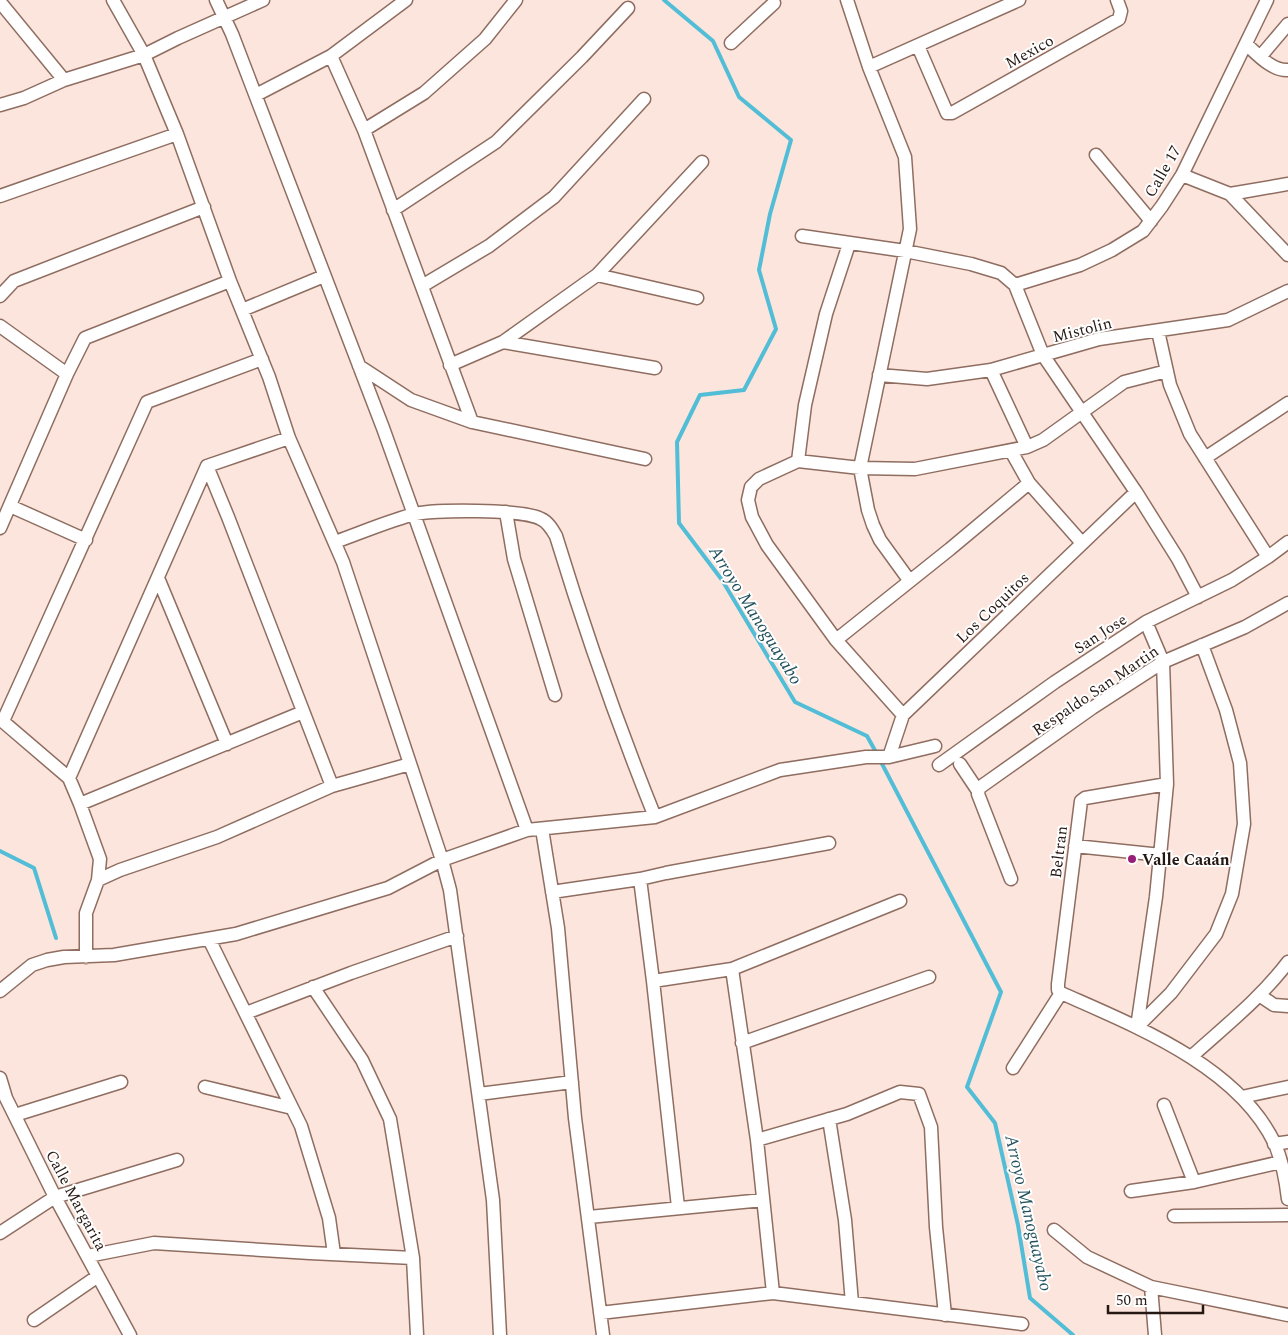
<svg xmlns="http://www.w3.org/2000/svg" width="1288" height="1335" font-family="Spectral,serif">
<style>
.lines{fill:none;stroke-linecap:round;stroke-linejoin:round}
.stream{stroke:#52bdd6;stroke-width:4}
.street-casing{stroke:#8f6d61;stroke-width:15}
.street{stroke:#fff;stroke-width:12}
.poi-dot{fill:#971e78;stroke:#fff;stroke-width:2}
.labels{text-anchor:middle;stroke-width:4;stroke-linejoin:round;paint-order:stroke}
.street-label{font-size:16px;fill:#251712;stroke:#fff}
.poi-label{font-size:16px;font-weight:bold;fill:#251712;stroke:#fff;text-anchor:start}
.water-label{font-size:18px;font-style:italic;fill:#22505b;stroke:#fff}
</style>
<rect width="100%" height="100%" fill="#fce5dc"/>
<g class="lines">
<path class="stream" d="M664,0L713,41L739,97L791,140L770,214L759,270L776,329L744,390L700,395L677,442L679,523L722,580L795,702L867,736L877,754
M880,760L1001,992L967,1087L995,1123L1018,1225L1030,1298L1073,1335
M0,851L34,868L56,938"/>
<g class="street-casing">
<path id="street" d="M113,0L144,55L177,134L230,281L269,377L289,438L343,562L442,860L450,890L493,1200L500,1335
M216,0L232,34L383,428L527,830
M847,0L869,67L905,157L910,229L860,468L868,510L873,525L880,540L909,580
M0,2L64,80
M731,43L774,3
M1246,44C1257,54 1272,71 1288,70
M918,46L947,113H952L1119,19L1121,11L1117,0
M331,56L364,130L472,422
M1260,57L1288,24
M869,67L1019,0
M256,95L331,56L406,0
M0,105L24,98L64,80L144,55L178,38L263,0
M364,130L424,93L485,39L516,0
M1096,155L1151,221
M1182,175L1230,194L1288,255
M1230,194L1288,184
M0,196L177,134
M393,210L496,142L582,57L628,8
M802,236L905,251L971,264L1001,273L1015,285L1043,355L1136,492L1178,559L1198,597
M597,275L697,298
M1015,285L1080,265L1112,250L1143,231L1162,206L1182,175L1267,0
M422,286L489,246L554,197L644,99
M0,296L14,281L204,207
M242,310L324,276
M0,326L67,374
M1158,331L1170,385L1190,434L1268,557
M503,342L655,368
M450,365L503,342L597,275L702,162
M359,366L411,400L472,422L645,459
M991,370L1027,447
M879,375L927,379L991,370L1099,339L1228,320L1288,291
M1011,451L1029,483L1082,543
M1205,458L1288,403
M798,461L805,405L826,314L849,244
M207,466L228,517L332,786
M10,506L86,540
M506,512L514,559L555,695
M0,528L67,374L85,338L230,281
M335,542C360,533 386,522 411,515C431,509 524,509 541,519C548,522 552,529 556,536C585,631 618,725 655,817
M158,578L227,744
M836,640L950,549L1029,483
M903,715L836,640L767,545L752,517L748,500L751,487L759,479L798,461L860,468L915,469L1027,447L1043,440L1124,382L1167,371
M0,719L69,778L80,804L100,859L98,880L86,913V957
M3,721L147,402L262,359
M889,757L903,715L1136,492
M960,764L978,791
M939,765L1055,682L1146,622L1232,580L1268,557L1288,542
M69,778L207,466L289,438
M80,804L303,712
M542,829L558,928L575,1118L603,1335
M1075,846L1161,855
M640,879L653,981L678,1207
M1011,879L978,794L979,788L1092,708L1163,662L1245,627L1288,603
M98,880L120,870L217,837L332,786L410,764
M552,892L640,879L666,873L829,843
M209,939L301,1126L329,1218L334,1254
M732,969L757,1140L773,1293
M653,981L732,969L900,901
M313,987L362,1060L390,1119L413,1258L417,1335
M0,991L32,965L47,960L64,957L114,955L236,934L388,888L442,860L527,830L655,817L780,770L866,757H889L935,746
M1061,993C1135,1026 1238,1066 1275,1144C1282,1161 1286,1181 1288,1199
M1061,993L1058,990V984L1081,801L1085,798L1167,784
M1259,995L1274,1005L1288,1006
M246,1013L351,973L457,936
M1137,1027L1171,993L1216,934L1232,894L1244,824L1240,763L1226,710L1202,645
M1137,1027L1156,897L1167,784L1163,662L1146,622
M742,1043L929,977
M1191,1057C1224,1027 1261,998 1288,962
M1013,1068L1061,993
M0,1078L6,1098L55,1197L130,1335
M205,1087L292,1108
M479,1094L572,1082
M1242,1097L1288,1087
M1164,1105L1194,1182
M15,1115L121,1082
M829,1119L845,1220L852,1303
M757,1140L847,1114L900,1092L919,1094L931,1127L936,1227L945,1315
M1274,1144L1288,1142
M1131,1191L1194,1182L1281,1162
M1174,1216L1288,1215
M589,1217L763,1200
M1054,1230L1087,1257L1151,1287L1288,1315
M0,1233L55,1197L177,1160
M88,1256L154,1243L310,1253L413,1258
M1151,1287L1155,1335
M600,1313L773,1293L1022,1324
M34,1320L98,1276"/>
</g>
<use href="#street" class="street"/>
</g>
<circle class="poi-dot" cx="1132" cy="859" r="5"/>
<g class="labels">
<g class="street-label">
<text transform="translate(1029 51) rotate(-29)" y="6">Mexico</text>
<text transform="translate(1162 171) rotate(-60)" y="6">Calle 17</text>
<text transform="translate(1082 329) rotate(-14)" y="6">Mistolin</text>
<text transform="translate(992 607) rotate(-44)" y="6">Los Coquitos</text>
<text transform="translate(1100 633) rotate(-33)" y="6">San Jose</text>
<text transform="translate(1095 690) rotate(-34)" y="6">Respaldo San Martin</text>
<text transform="translate(1058 852) rotate(-83)" y="6">Beltran</text>
<text transform="translate(77 1200) rotate(62)" y="6">Calle Margarita</text>
</g>
<g class="poi-label">
<text x="1142" y="865">Valle Caaán</text>
</g>
<g class="water-label">
<text transform="translate(756 615) rotate(58)" y="6">Arroyo Manoguayabo</text>
<text transform="translate(1029 1213) rotate(77)" y="6">Arroyo Manoguayabo</text>
</g>
</g>
<path d="M1108 1305v8h95v-8" fill="none" stroke="#251712" stroke-width="2.5"/>
<text x="1116" y="1305" font-size="15" fill="#251712" stroke="#ffffff" stroke-width="4" paint-order="stroke">50 m</text>
</svg>
